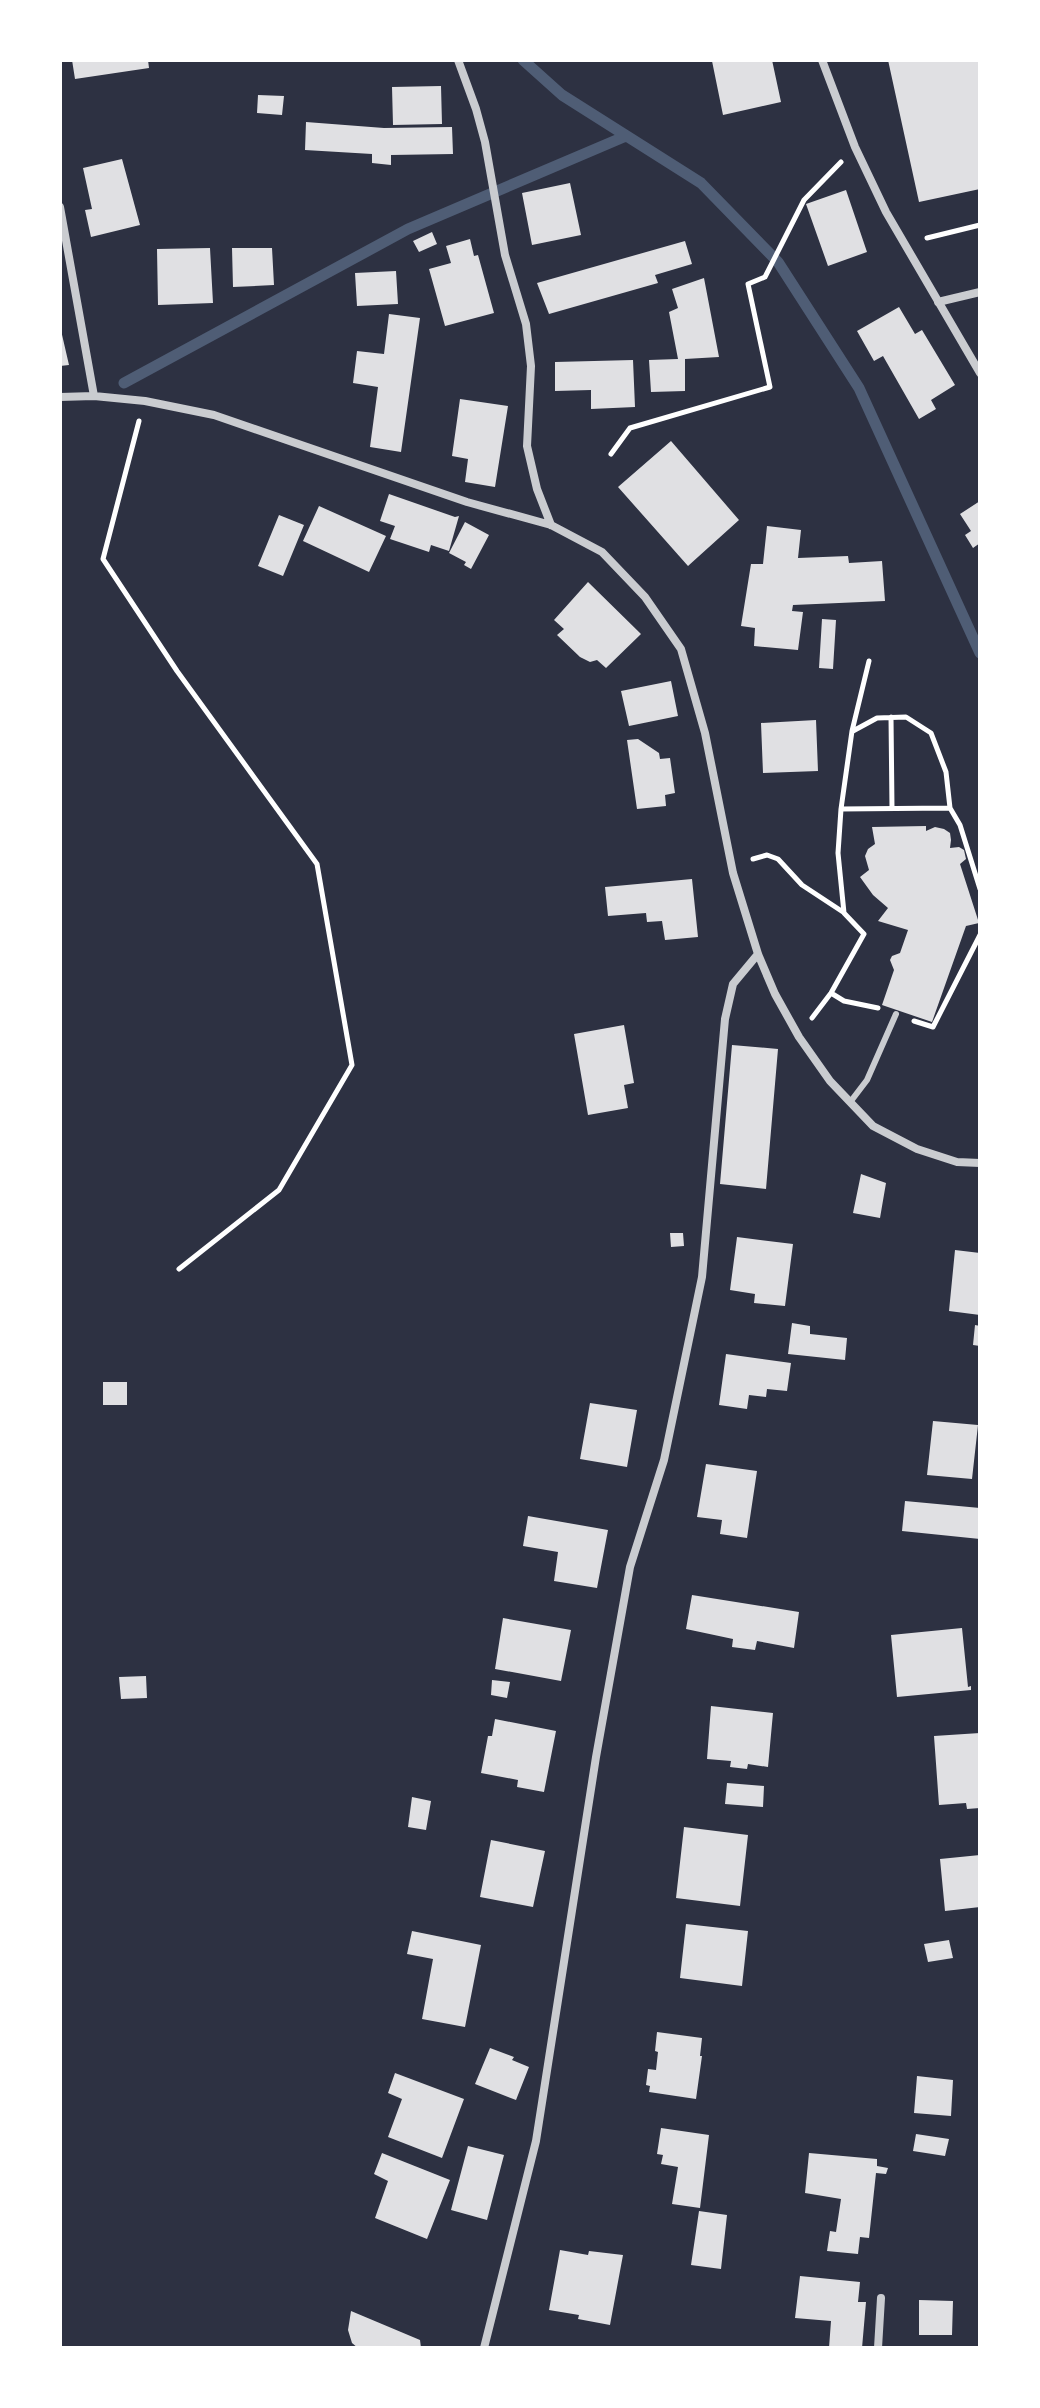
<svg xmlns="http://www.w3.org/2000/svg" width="1040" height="2408" font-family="'Nunito Sans',sans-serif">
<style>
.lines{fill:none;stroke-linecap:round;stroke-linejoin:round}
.stream{stroke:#4f5d75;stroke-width:11}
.building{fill:#e0e0e3}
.path{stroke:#fff;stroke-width:5}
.service{stroke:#caccd0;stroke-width:6}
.minor{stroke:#caccd0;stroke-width:8}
</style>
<rect width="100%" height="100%" fill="#2d3142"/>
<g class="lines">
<path class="stream" d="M523,60L562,95L701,183L778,262L859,388L980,653
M124,383L408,229L626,136"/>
</g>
<path class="building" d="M72,60H148L149,68L75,79Z
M718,60H772L781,102L723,115L712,61Z
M888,60H980V189L919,202Z
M441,86L442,124L393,125L392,87Z
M258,95L284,96L282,115L257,113Z
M306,122L384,128L452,127L453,154L391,155V165L372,163V154L305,150Z
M122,159L140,225L91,237L85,210L92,209L83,168Z
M570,183L581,235L532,245L522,193Z
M846,190L867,252L828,266L806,204Z
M432,232L437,244L419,252L413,241Z
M470,239L474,256L478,255L494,313L445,326L429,269L451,263L446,246Z
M685,241L692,264L655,275L658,283L549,314L537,283Z
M210,248L213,303L158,305L157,249Z
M232,248H272L274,285L233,287Z
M396,271L398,304L357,306L355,273Z
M704,278L719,357L685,359V391L651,392L649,360L678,359L669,312L678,308L672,289Z
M899,307L915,334L922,330L955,385L931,400L936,409L919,419L883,356L874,361L857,331Z
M389,314L420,318L401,452L370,447L378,387L353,383L357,351L384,354Z
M60,326L69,365L60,366Z
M633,360L635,407L591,409V390L555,391V362Z
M460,399L508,406L495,487L465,482L468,459L452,456Z
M671,441L739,520L688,566L618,487Z
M389,494L455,517L459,516L449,551L431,545L429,552L390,539L395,526L380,521Z
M980,501V543L973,548L965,535L971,531L960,514Z
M319,506L386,536L369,572L303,541Z
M279,515L304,525L283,576L258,566Z
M465,522L489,535L471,569L464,565L466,562L449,553Z
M767,526L801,530L798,558L848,556L849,563L882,561L885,601L793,605L792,611L803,612L798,650L754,646L755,628L741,626L751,564H763Z
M588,582L641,634L606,668L597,660L590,662L580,657L557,635L564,629L554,620Z
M822,619L836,620L833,669L819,668Z
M671,681L678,716L629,726L621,691Z
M816,720L818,771L763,773L761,723Z
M638,739L659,753L660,759L670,758L675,793L665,795L666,806L637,809L627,740Z
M926,826V831L935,827L944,829L950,833L951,840L950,848L959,847L964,850L966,859L960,864L979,923L966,926L932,1022L882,1005L894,970L890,960L892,956L900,953L908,930L878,921L888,908L873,895L860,877L869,870L865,856L868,849L875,844L872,827Z
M692,879L698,937L665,940L662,921L647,922L646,913L608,916L605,887Z
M624,1025L634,1083L624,1085L628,1108L588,1115L574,1034Z
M732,1045L778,1049L766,1189L720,1184Z
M861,1174L886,1183L880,1218L853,1213Z
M670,1233H683L684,1246L671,1247Z
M737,1237L793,1244L785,1306L754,1303L755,1294L730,1290Z
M955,1250L980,1253V1315L949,1311Z
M792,1323L810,1326V1334L847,1338L845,1360L788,1354Z
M975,1325L980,1326V1346L973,1345Z
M726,1354L791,1363L787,1391L767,1389L766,1397L749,1395L747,1409L719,1405Z
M103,1382H127V1405H103Z
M590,1403L637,1410L627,1467L580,1459Z
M933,1421L978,1425L972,1479L927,1475Z
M706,1464L757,1471L747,1538L720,1534L722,1520L697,1517Z
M905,1501L980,1508V1539L902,1531Z
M528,1516L608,1530L597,1588L554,1581L558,1552L523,1546Z
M692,1595L799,1612L794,1648L757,1641L755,1650L732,1647L733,1639L686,1629Z
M503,1618L571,1630L561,1681L495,1669Z
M962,1628L968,1687L971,1686V1690L897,1697L891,1635Z
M146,1676L147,1698L121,1699L119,1677Z
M492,1680L510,1682L507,1698L491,1695Z
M711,1706L773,1713L768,1767L748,1764L747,1769L730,1767L731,1761L707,1759Z
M495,1719L556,1731L544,1792L517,1787L518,1780L481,1773L488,1736H492Z
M980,1733V1808L967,1809L966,1803L939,1805L934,1736Z
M727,1783L764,1786L763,1807L725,1804Z
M412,1797L431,1801L426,1830L408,1827Z
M684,1827L748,1835L740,1906L676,1898Z
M491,1840L545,1851L533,1907L480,1897Z
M980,1855V1907L945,1911L940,1859Z
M686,1924L748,1931L742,1986L680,1978Z
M412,1931L481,1945L465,2027L422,2019L433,1959L407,1954Z
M949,1940L953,1958L928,1962L924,1944Z
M657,2032L702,2038L700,2056H702L696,2099L649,2092L650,2086L646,2085L648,2069L656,2070L658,2052L655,2051Z
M490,2048L514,2057L512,2060L529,2067L516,2100L475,2084Z
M395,2073L464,2099L442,2158L388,2137L402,2099L388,2093Z
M917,2076L953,2080L951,2116L914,2113Z
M661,2128L709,2135L700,2208L672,2204L678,2167L661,2164L663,2155L657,2154Z
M916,2134L949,2139L945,2156L913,2151Z
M468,2146L504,2155L487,2220L451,2210Z
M382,2153L450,2180L427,2239L375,2218L388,2181L374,2174Z
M809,2153L877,2159V2166L888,2168L886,2174L876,2173L869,2238L860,2237L858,2254L827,2251L830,2231L836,2232L841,2199L805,2193Z
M699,2211L727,2215L721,2269L691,2265Z
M560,2250L588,2255L589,2251L623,2255L610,2325L578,2319L579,2315L549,2310Z
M800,2276L860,2282L858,2302H866L862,2348H829L831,2321L795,2318Z
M919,2300L953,2301L952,2335H919Z
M351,2311L420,2340L421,2348H358L352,2343L348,2330Z"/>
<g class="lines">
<path class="path" d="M927,238L980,225
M139,421L103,559L177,671L317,864L352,1065L279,1190L179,1269
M611,454L630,428L770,387L748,284L765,277L804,200L841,162
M891,717L892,808
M950,808L960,825L980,889
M841,809L950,808L946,772L931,733L906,717L877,718L853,731
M753,859L767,855L778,859L802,885L843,912
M831,993L844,1001L878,1008
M812,1018L831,993L864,934L844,913L838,853L841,809L852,731L869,661
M914,1021L933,1027L980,935"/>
<path class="service" d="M851,1101L867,1080L896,1014"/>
<path class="minor" d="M458,60L476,109L485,142L505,255L526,324L531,366L527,446L537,489L551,525
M822,60L855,147L886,212L980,373
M60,207L94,396
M938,302L980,292
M60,397L94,396L145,401L214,415L467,502L551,525L602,552L645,597L681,649L705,733L733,873L758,954L775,994L799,1037L830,1081L873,1126L917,1149L957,1162L980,1163
M484,2348L536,2141L596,1757L630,1567L664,1460L702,1277L725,1019L733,984L758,954
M878,2348L881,2298"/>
</g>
<rect width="1040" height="2408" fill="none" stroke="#ffffff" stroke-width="124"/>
</svg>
